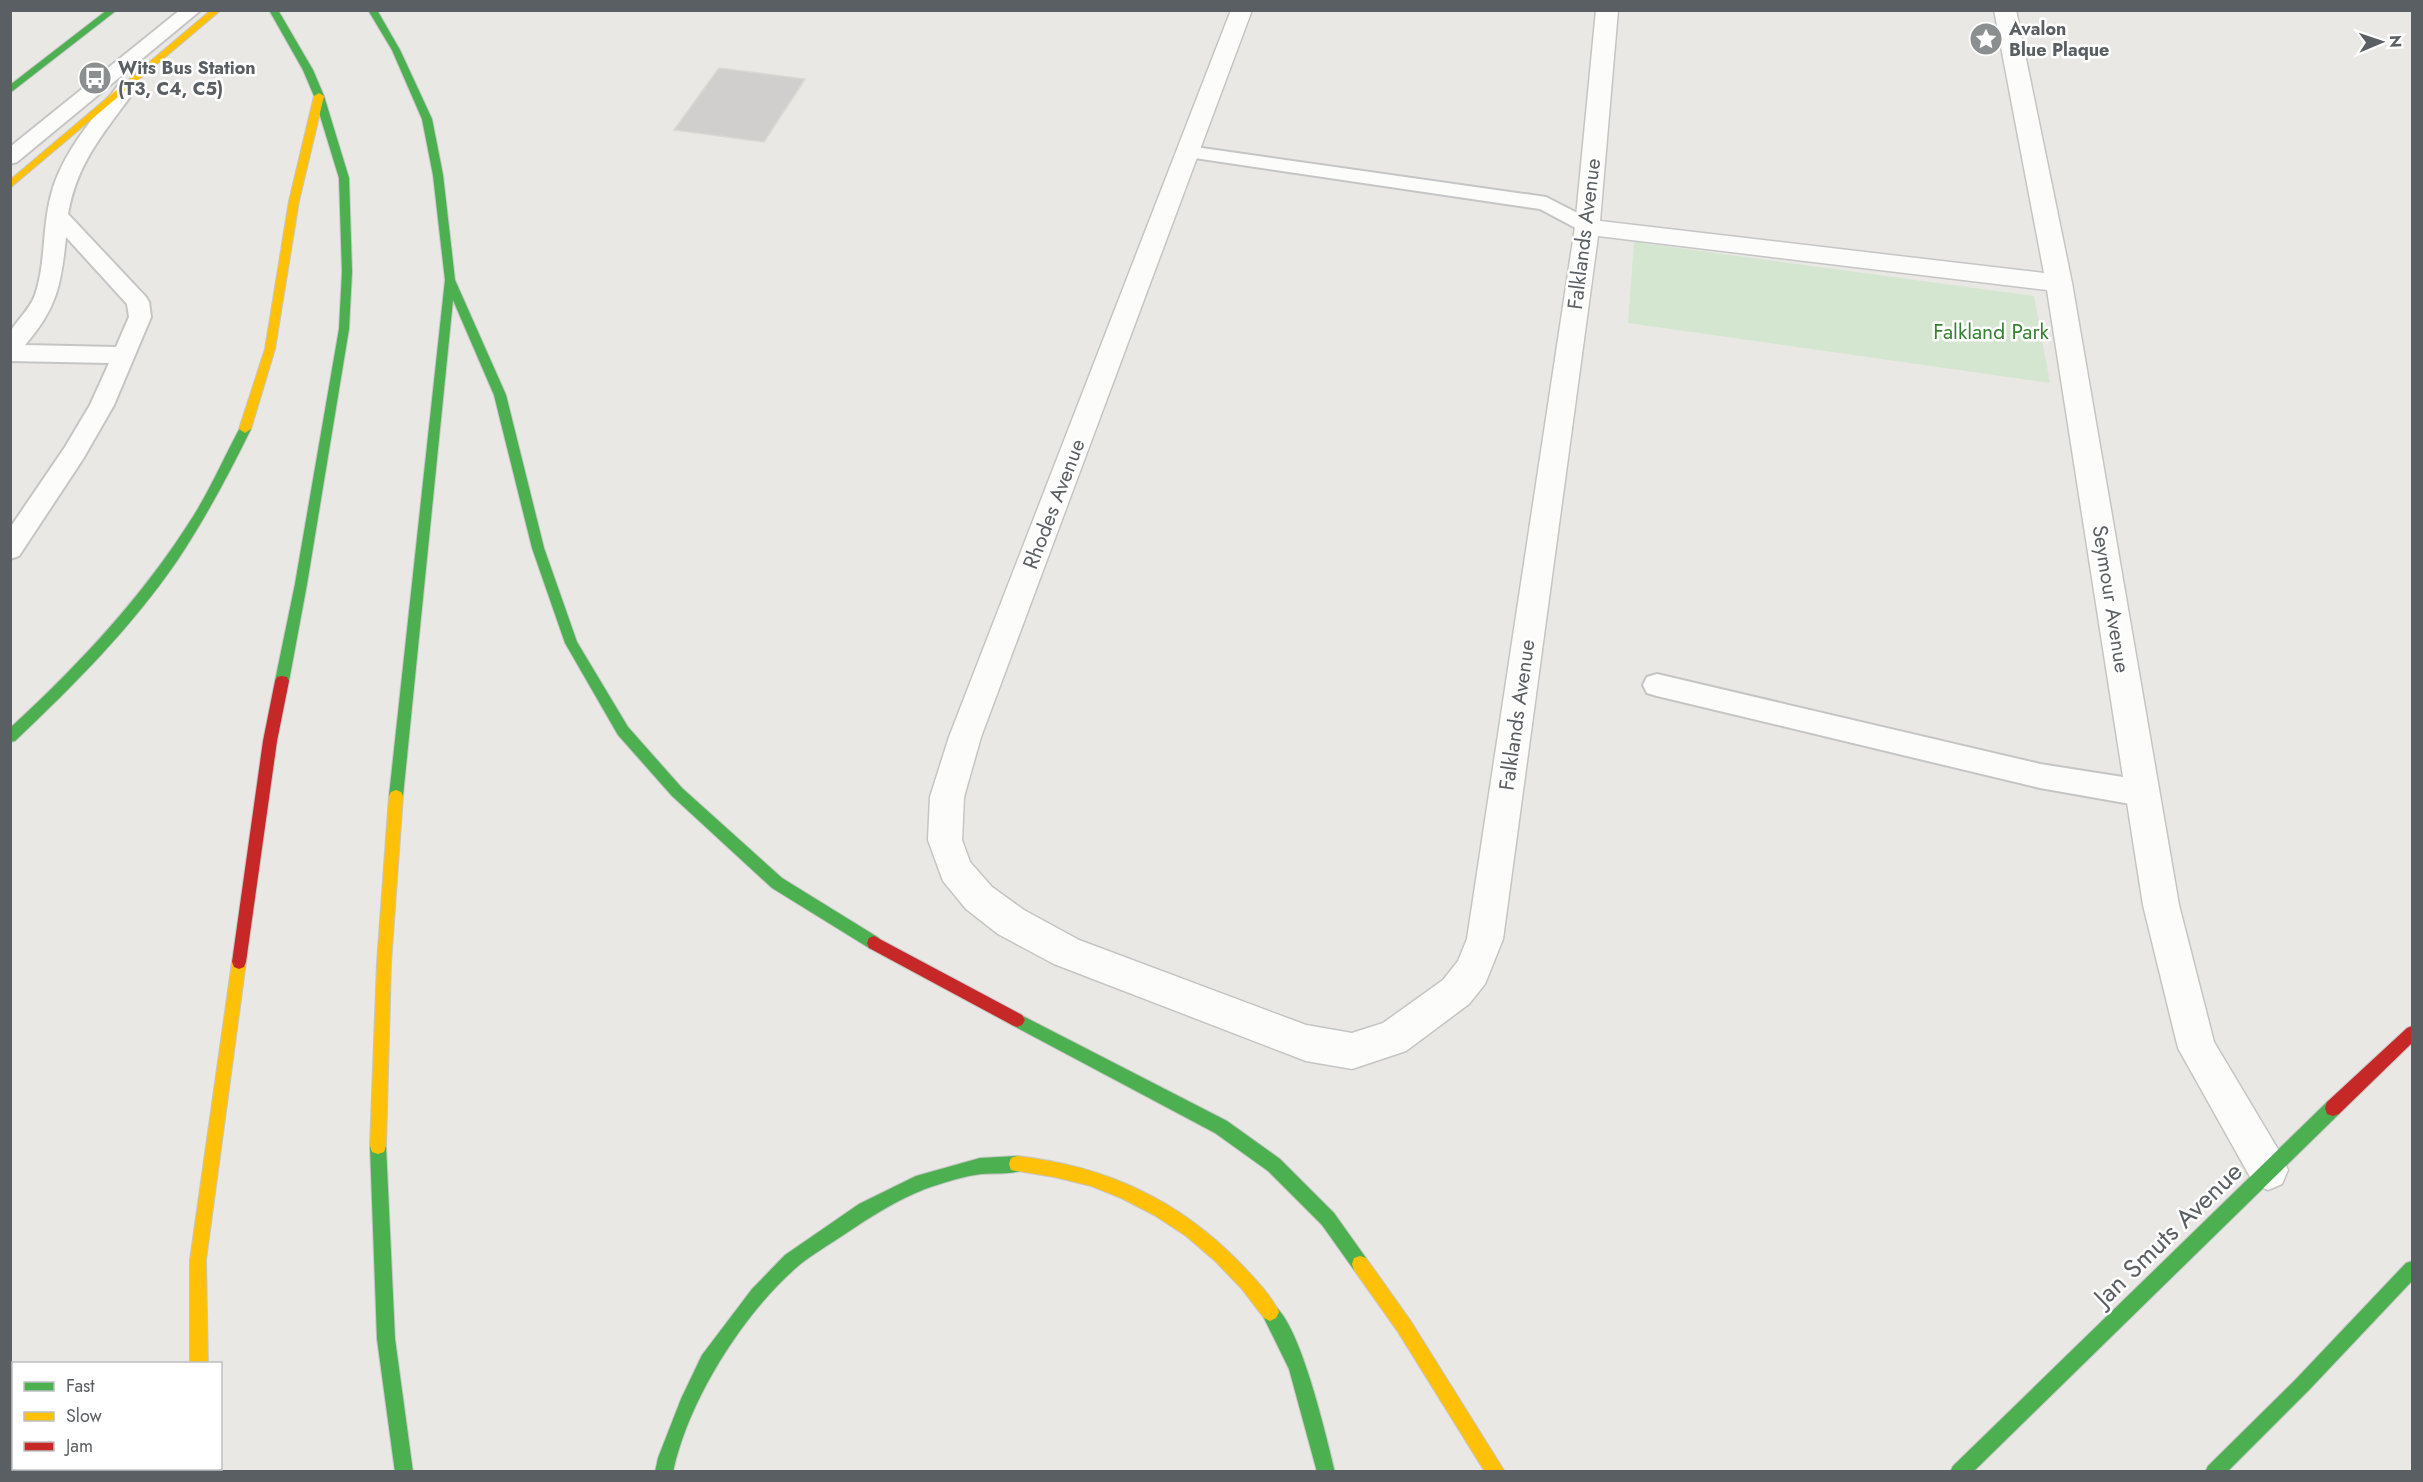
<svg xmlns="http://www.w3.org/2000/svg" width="2423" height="1482" font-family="Jost,sans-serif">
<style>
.green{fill:#d4e6d0}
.building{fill:#d1cfcd;stroke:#dad7d4;stroke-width:1.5}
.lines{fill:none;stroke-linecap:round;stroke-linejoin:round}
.lane-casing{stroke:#c5c5c6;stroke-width:4}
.street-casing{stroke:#c5c5c6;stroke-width:3}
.fast-casing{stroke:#c6c7c7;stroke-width:2}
.slow-casing{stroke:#c6c7c7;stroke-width:2}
.jam-casing{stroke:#c6c7c7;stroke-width:2}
.lane{fill:#fcfcfb;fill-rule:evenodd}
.street{fill:#fcfcfb;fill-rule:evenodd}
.fast{fill:#4caf50;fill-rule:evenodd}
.slow{fill:#ffc107;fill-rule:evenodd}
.jam{fill:#c62828;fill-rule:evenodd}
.labels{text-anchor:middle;stroke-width:5;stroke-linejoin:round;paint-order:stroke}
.far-poi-label{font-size:18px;font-weight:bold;fill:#5a5f63;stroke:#fff;text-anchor:start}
.street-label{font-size:21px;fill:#5a5f63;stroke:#fff}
.park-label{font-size:21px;fill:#388133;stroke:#fff}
.near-street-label{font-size:26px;fill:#5a5f63;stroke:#fff}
</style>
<rect width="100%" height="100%" fill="#eae8e5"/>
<path class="green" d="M1634,242L2034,296L2050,383L1628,323Z"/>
<path class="building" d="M719,68L805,79L764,142L674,130Z"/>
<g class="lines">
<g class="lane-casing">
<path id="lane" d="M180,10H201L17,162L10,164V147Z
M127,81L134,83L137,87C107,130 77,160 68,214L146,297L149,302L151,317L114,405L83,459L19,556L10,559V528L65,447L90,405L109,363L10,361C10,353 8,341 10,333C13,324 30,310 35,295C46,263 42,228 51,195C62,152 94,118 120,83ZM66,237L127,304L129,317L116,347L25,345C57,308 61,285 66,237Z
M1188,146L1546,197L1595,222L1598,227L1595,232L1587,234L1540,209L1181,156L1178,152L1181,148Z
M1657,674L2040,764L2142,780L2152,784L2157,793L2152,802L2142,806L2040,788L1657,696L1647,693L1643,685L1647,677Z"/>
</g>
<g class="street-casing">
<path id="street" d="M1231,10H1252L981,737L964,797L962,840L970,862L992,887L1024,910L1079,940L1306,1025L1352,1033L1383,1023L1443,980L1458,961L1467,939L1575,227L1596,10H1618L1600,221L2044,273L1994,10H2016L2072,283L2179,905L2214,1042L2282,1156L2288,1170L2282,1184L2268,1190L2254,1184L2178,1048L2143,905L2047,290L1598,236L1503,939L1485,984L1469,1004L1406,1051L1352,1069L1306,1061L1054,964L998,934L966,909L943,881L928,840L930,797L949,737Z"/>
</g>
<g class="fast-casing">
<path id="fast" d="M107,10H117L10,93V85Z
M269,10H278L313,70L324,96L349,178L352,272L349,329L307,584L289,681L287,685H277L275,681L295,584L339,329L342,272L339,178L314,96L303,70Z
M368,10H377L400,50L432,119L443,175L455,280L506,395L544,548L577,642L628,727L682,788L782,878L879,938L881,943L879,948L874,950L869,948L772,888L672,796L618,735L565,643L532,548L494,395L453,300L403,796L401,800L396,802L391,800L389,796L445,280L433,175L422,119L392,50Z
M245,425L251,429C229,474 205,519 177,561C131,628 74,685 15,741L10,742V728C80,664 144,595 194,515C212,486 225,455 241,426Z
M1017,1013L1227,1121L1280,1159L1334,1213L1366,1258L1368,1264L1366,1270L1360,1272L1354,1270L1322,1225L1268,1171L1215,1133L1012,1025L1009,1020L1012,1015Z
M2333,1100L2339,1102L2341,1108L2339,1114L1973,1472H1950L1953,1466L2327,1102Z
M378,1138L384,1140L386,1146L395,1339L413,1472H395L377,1339L370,1146L372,1140Z
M1017,1156L1023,1158L1025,1164L1023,1170C1010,1175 995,1173 982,1174C964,1176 942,1183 925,1189C897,1200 870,1217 845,1234C829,1245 811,1255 797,1267C742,1315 688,1401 673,1472H655L658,1458L681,1399L702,1355L752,1289L785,1255L859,1204L916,1176L980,1158Z
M2412,1261V1281L2309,1390L2227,1472H2205L2208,1466L2297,1378L2406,1263Z
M1270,1303C1299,1315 1327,1440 1335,1472H1317L1289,1369L1261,1312L1264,1306Z
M192,1468H210V1472H192Z"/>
</g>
<g class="slow-casing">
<path id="slow" d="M211,10H221L10,188V180Z
M319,93L324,96L299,201L275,349L251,429L245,433L239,429L265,349L289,201L314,96Z
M396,790L401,792L403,796L391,963L386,1146L384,1152L378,1154L372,1152L370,1146L377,963L389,796L391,792Z
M239,955L244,957L246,962L206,1260L208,1364H190V1260L232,962L234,957Z
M1017,1156C1106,1166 1180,1200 1242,1265C1255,1279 1271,1295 1279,1312L1276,1318L1270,1321L1264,1318L1241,1288L1215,1261L1186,1236L1154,1215L1121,1198L1091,1186L1054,1177L1011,1170L1009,1164L1011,1158Z
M1360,1256L1366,1258L1410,1320L1505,1472H1485L1398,1332L1354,1270L1352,1264L1354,1258Z
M21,1468H39L40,1472H22Z"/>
</g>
<g class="jam-casing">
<path id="jam" d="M282,676L287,677L289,681L277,741L246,962L244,967L239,969L234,967L232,962L263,741L275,681L277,677Z
M874,936L1022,1015L1025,1020L1022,1025L1017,1027L1012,1025L869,948L867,943L869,938Z
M2412,1026V1043L2339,1114L2333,1116L2327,1114L2325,1108L2327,1102L2407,1028Z
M10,1414L14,1415V1439L10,1438Z"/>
</g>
<use href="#lane" class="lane"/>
<use href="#street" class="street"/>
<use href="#fast" class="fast"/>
<use href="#slow" class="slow"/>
<use href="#jam" class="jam"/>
</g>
<defs>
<g id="sight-disc" transform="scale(1.725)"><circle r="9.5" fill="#8c8f90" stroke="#fff"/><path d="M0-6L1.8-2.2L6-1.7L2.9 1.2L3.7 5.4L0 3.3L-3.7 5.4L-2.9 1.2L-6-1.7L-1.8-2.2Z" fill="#fff"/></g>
<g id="bus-disc" transform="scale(1.725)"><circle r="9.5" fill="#8c8f90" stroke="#fff"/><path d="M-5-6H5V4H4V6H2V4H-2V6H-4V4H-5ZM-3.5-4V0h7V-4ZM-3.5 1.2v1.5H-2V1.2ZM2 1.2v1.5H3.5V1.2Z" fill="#fff"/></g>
</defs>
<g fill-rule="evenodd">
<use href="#sight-disc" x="1986" y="39"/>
<use href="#bus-disc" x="95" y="78"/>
</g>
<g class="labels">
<g class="far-poi-label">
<text x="2009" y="35">Avalon<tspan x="2009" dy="21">Blue Plaque</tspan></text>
<text x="118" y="74">Wits Bus Station<tspan x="118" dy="21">(T3, C4, C5)</tspan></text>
</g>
<g class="street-label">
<text transform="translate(1584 234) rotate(-83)" y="7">Falklands Avenue</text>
<text transform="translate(1054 504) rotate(-69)" y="7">Rhodes Avenue</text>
<text transform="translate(2111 599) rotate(81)" y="7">Seymour Avenue</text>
<text transform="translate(1517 715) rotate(-82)" y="7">Falklands Avenue</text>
</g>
<g class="park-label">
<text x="1991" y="339">Falkland Park</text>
</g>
<g class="near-street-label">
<text transform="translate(2168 1234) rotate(-44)" y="9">Jan Smuts Avenue</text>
</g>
</g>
<rect width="2423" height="1482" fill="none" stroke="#5a5f63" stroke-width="24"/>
<rect x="12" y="1362" width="210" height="108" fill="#ffffff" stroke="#bdbfc1" stroke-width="1.5"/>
<rect x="24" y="1382" width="30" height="9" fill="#4caf50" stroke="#bdbfc1" stroke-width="1.5"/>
<text x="66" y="1392" font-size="18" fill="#5a5f63">Fast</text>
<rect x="24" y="1412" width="30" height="9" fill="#ffc107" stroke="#bdbfc1" stroke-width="1.5"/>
<text x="66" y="1422" font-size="18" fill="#5a5f63">Slow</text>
<rect x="24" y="1442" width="30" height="9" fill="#c62828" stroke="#bdbfc1" stroke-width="1.5"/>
<text x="66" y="1452" font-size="18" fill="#5a5f63">Jam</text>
<g transform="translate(2381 42) rotate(88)" stroke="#ffffff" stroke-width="4.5" paint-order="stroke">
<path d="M0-4.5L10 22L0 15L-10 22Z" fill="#5a5f63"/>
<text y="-9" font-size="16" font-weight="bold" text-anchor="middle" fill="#5a5f63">N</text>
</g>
</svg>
